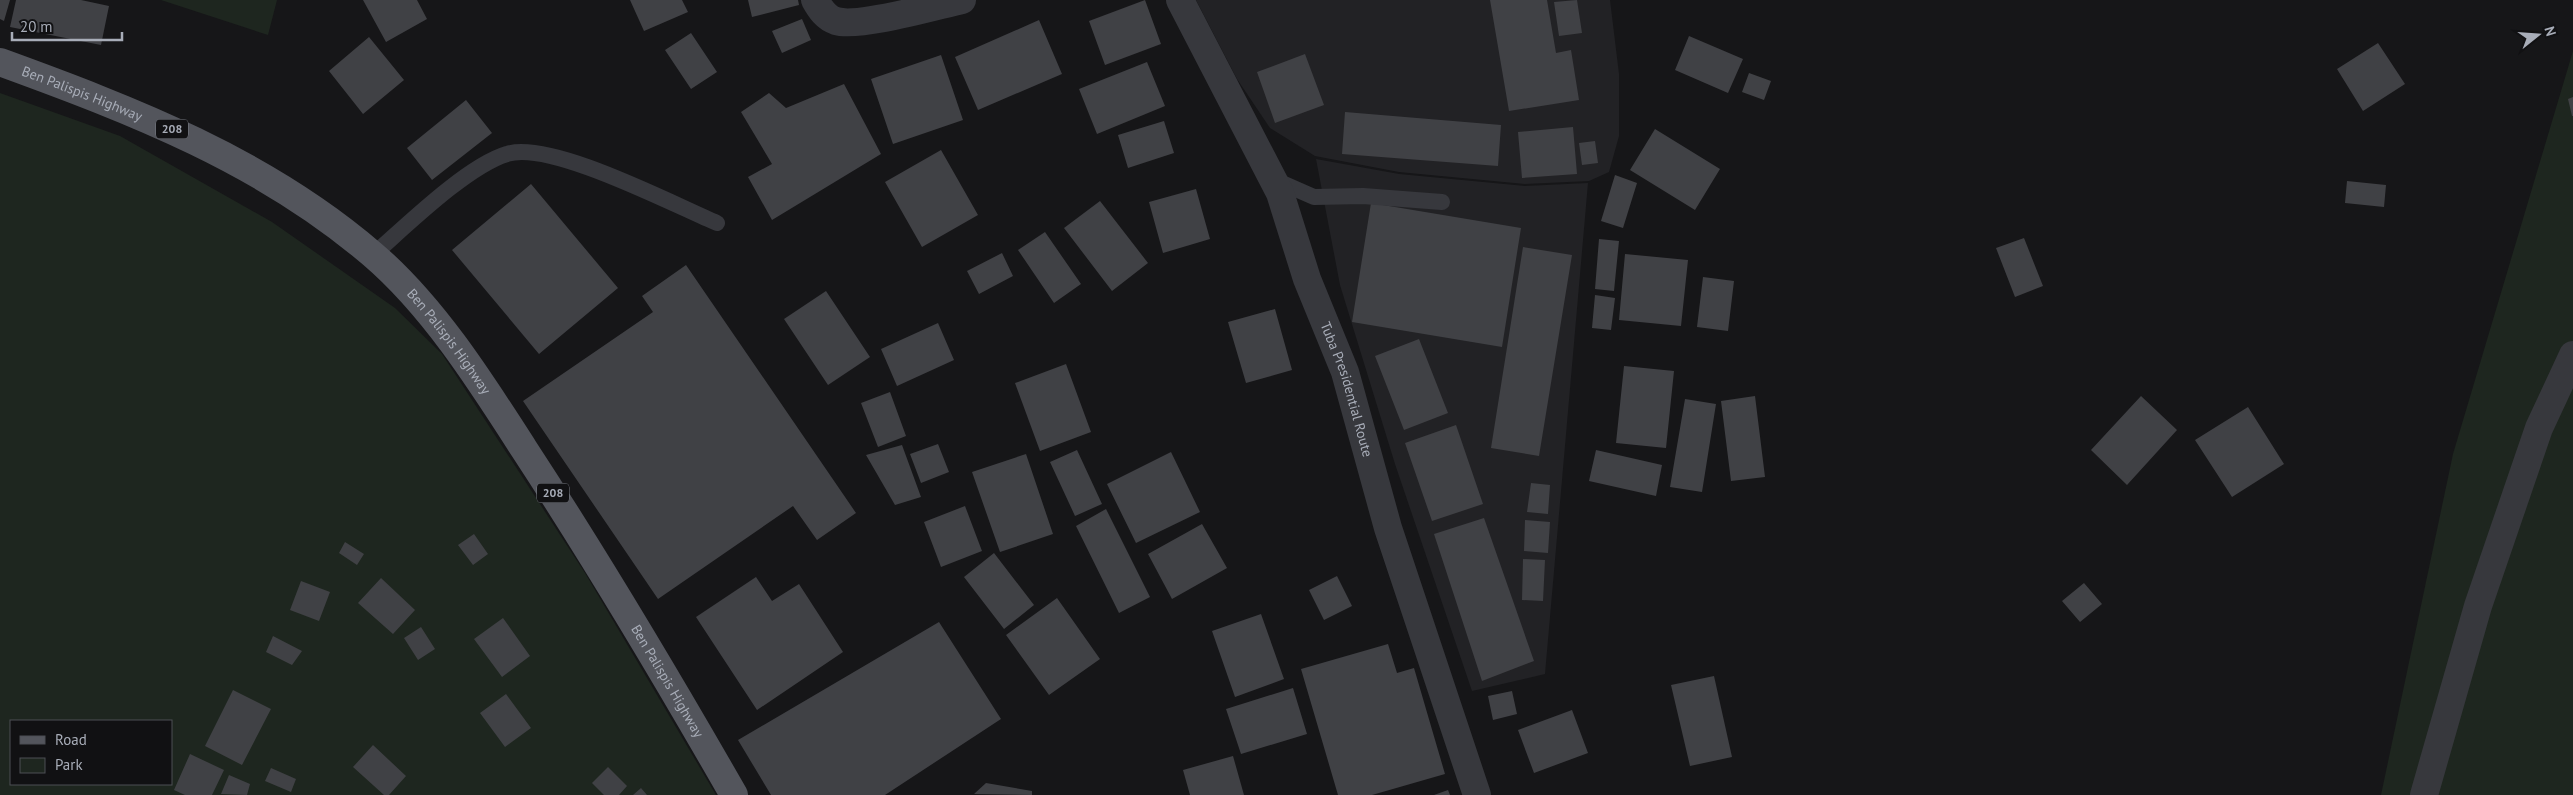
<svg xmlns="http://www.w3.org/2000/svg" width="2573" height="795" font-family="'PT Sans',sans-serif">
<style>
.built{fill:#222225}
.green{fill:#1e261f;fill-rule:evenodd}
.building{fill:#404145}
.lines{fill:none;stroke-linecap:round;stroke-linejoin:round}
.lane{stroke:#37383d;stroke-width:16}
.street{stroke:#37383d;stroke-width:28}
.primary{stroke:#53555c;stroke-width:28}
.labels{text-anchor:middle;stroke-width:4;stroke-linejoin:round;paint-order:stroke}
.shield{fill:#111113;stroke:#7b7e86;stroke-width:1}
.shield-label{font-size:12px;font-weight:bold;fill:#a8adb8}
.street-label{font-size:14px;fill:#a8adb8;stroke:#111113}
</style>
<rect width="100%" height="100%" fill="#161618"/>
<path class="built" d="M1196,0H1610L1619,74V136L1609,172L1589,181L1525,184L1399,172L1315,156L1270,128L1237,79Z
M1316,159L1399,174L1525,186L1588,183L1545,674L1472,691L1395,464L1340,285Z"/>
<path class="green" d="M161,0H277L268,35Z
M2573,51V795H2381L2453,454Z
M0,93L120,136L272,222L395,308L442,354L585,573L716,795H0ZM11,721H171V784H11Z"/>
<path class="building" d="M0,0H10L4,21L0,19Z
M16,0H81L109,6L101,45L10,27Z
M363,0H417L427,19L386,42Z
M630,0H682L688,12L644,31Z
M748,0H798L799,5L752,17Z
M1145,0L1161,44L1105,65L1089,21Z
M1490,0H1547L1556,53L1571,50L1579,100L1509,111Z
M1577,0L1582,33L1559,36L1554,2Z
M802,19L811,40L782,53L772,31Z
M1039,20L1062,74L978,110L955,57Z
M691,33L717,72L691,89L665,50Z
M1689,36L1743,59L1728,93L1675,70Z
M369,37L404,80L363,114L329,71Z
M2378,43L2405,84L2363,111L2337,69Z
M1305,54L1324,105L1275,123L1257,72Z
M941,55L963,120L893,144L871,79Z
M1147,62L1165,106L1097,134L1079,89Z
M1749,73L1771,81L1764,100L1742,92Z
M844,84L881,154L772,220L748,177L772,164L741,112L769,93L786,108Z
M2573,97V116H2572L2568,99Z
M466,100L492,133L432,180L407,148Z
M1345,112L1501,125L1498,166L1342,154Z
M1164,121L1174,153L1128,168L1118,135Z
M1573,127L1577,174L1522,178L1518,132Z
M1655,129L1720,169L1695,210L1630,170Z
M1595,141L1598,163L1582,165L1579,143Z
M941,150L978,215L922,247L885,182Z
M1615,175L1637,183L1623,228L1601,221Z
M2347,181L2386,185L2384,207L2345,203Z
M531,184L618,288L539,354L452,250Z
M1196,189L1210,239L1163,253L1149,202Z
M1100,201L1148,263L1112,291L1064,228Z
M1371,203L1521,228L1502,347L1352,322Z
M1045,232L1081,284L1054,303L1018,250Z
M2024,238L2043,286L2015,297L1996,248Z
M1599,239L1619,241L1614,291L1595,289Z
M1523,247L1572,255L1539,456L1491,448Z
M1002,253L1013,276L979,294L967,271Z
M1625,254L1688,260L1681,326L1619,320Z
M686,265L856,513L817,540L793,506L658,599L523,401L653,312L642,296Z
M1703,277L1734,281L1728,331L1697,327Z
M826,291L870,357L828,385L784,319Z
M1595,295L1615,298L1611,330L1592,328Z
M1275,309L1292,370L1246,383L1228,322Z
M938,323L954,360L897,386L881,349Z
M1419,339L1448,413L1404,430L1375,356Z
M1066,364L1091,432L1040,451L1015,383Z
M1624,366L1674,371L1666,448L1616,443Z
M890,392L906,436L878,447L861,403Z
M1755,396L1765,477L1731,481L1721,401Z
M2141,396L2177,430L2127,485L2091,450Z
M1685,399L1716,404L1702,492L1670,487Z
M2248,407L2284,464L2232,497L2195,440Z
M1456,425L1483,504L1432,521L1405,443Z
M938,444L949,472L921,483L910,454Z
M902,445L921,497L895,505L866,455Z
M1077,450L1102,504L1075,516L1050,462Z
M1596,450L1662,465L1656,496L1589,481Z
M1171,452L1200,512L1136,543L1107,484Z
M1026,454L1053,534L1000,552L972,472Z
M1531,483L1550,485L1548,514L1527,512Z
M965,506L982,551L941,567L924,522Z
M1106,509L1150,597L1119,613L1076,526Z
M1484,518L1534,661L1482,681L1434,534Z
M1525,520L1550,522L1548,553L1524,551Z
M1202,524L1227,568L1172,599L1148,554Z
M474,534L488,554L473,565L458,545Z
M345,542L364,554L357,565L339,553Z
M994,553L1034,605L1004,629L964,577Z
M1523,559L1545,560L1543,601L1522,600Z
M1337,576L1352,606L1324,620L1309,590Z
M756,577L772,601L799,584L843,652L757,710L696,617Z
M381,578L415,610L393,634L358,603Z
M301,581L330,592L319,621L290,610Z
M2084,583L2102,604L2080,622L2062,601Z
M1057,598L1100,659L1049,695L1006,635Z
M1261,614L1284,679L1235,697L1212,631Z
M503,618L530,656L502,677L474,639Z
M939,622L1001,719L885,795H771L738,740Z
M421,627L435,649L418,660L404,638Z
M273,636L302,651L292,665L266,652Z
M1388,644L1397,673L1414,668L1445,774L1372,795H1338L1301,669Z
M1714,676L1732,757L1690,766L1671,685Z
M1293,688L1307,734L1241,754L1226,709Z
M233,690L271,709L242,765L205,746Z
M1512,691L1517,714L1493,720L1488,696Z
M506,694L531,728L505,747L480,713Z
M1572,710L1588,753L1534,773L1518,730Z
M373,745L406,776L389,795H384L353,767Z
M190,754L224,770L212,795H185L174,790Z
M1233,756L1244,795H1190L1183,770Z
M608,767L627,786L619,795H604L592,783Z
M271,768L296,779L291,792L265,781Z
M229,775L250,784L247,795L221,794Z
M986,783L1032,791V795L974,794Z
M641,788L647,795H633Z
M1448,790L1450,795H1434Z"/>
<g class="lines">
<path class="lane" d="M1273,179L1314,197L1363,196L1442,202
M373,255C406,226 467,166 507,154C550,140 672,204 717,223"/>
<g class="street">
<path d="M815,0C820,9 826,18 836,21C859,28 935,6 962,0"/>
<path id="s1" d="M1180,0L1280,193L1307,279L1345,372L1388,528L1477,795"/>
<path d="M2424,795L2478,606L2539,428L2573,355"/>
</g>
<path class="primary" id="s2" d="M0,62C132,110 264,161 372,254C433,306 481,382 524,449C598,562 667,678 734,795"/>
</g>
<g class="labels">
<g class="shield">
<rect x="156" y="119.5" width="32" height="19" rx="4"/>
<rect x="537" y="483.5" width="32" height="19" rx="4"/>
</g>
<g class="shield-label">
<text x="172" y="133">208</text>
<text x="553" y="497">208</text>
</g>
<g class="street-label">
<text dy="5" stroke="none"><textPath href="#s2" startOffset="88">Ben Palispis Highway</textPath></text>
<text dy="5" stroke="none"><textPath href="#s2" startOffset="538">Ben Palispis Highway</textPath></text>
<text dy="5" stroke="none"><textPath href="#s1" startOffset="425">Tuba Presidential Route</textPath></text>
<text dy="5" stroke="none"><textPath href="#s2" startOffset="942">Ben Palispis Highway</textPath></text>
</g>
</g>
<rect x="10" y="720" width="162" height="65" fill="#111113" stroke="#4d4f55"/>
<rect x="20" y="736" width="25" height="8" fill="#53555c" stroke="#4d4f55"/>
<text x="55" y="745" font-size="15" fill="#a8adb8">Road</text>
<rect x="20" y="758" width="25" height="15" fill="#1e261f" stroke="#4d4f55"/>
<text x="55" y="770" font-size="15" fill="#a8adb8">Park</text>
<g transform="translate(2538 35) rotate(73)" stroke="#111113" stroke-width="4" paint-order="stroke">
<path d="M0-4L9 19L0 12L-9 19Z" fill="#a8adb8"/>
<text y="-8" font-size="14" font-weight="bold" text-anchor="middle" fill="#a8adb8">N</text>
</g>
<path d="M12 32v8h110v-8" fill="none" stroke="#a8adb8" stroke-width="2.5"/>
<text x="20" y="32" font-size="15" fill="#a8adb8" stroke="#111113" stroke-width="4" paint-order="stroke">20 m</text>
</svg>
